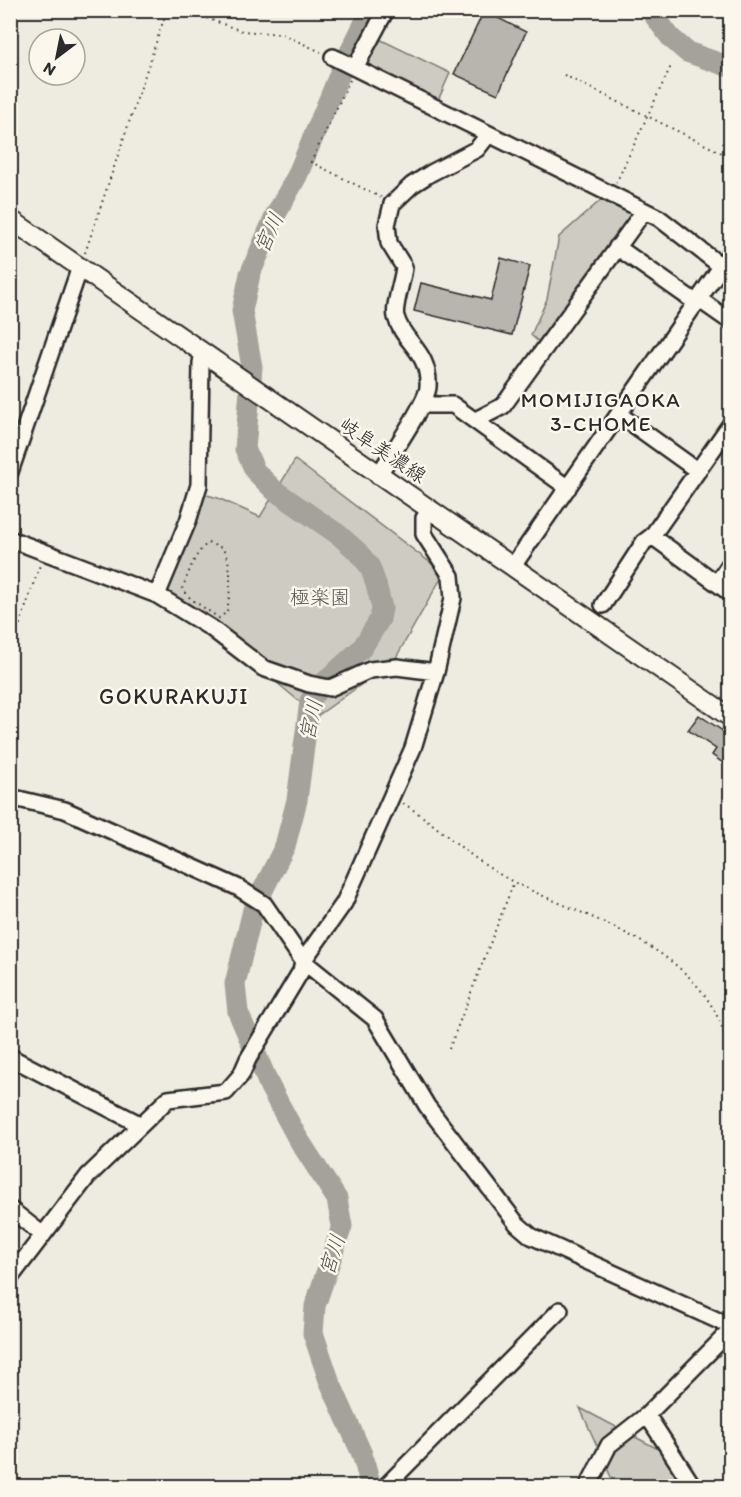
<svg xmlns="http://www.w3.org/2000/svg" width="741" height="1497" font-family="Itim,'Klee One',sans-serif">
<style>
.green{fill:#cecbc2;stroke:#7c7b76;stroke-width:1.5}
.lines{fill:none;stroke-linecap:round;stroke-linejoin:round}
.river{stroke:#a4a29a;stroke-width:21}
.building{fill:#b8b5ae;stroke:#2b2b2b;stroke-width:1.5}
.minor-casing{stroke:#2b2b2b;stroke-width:20}
.major-casing{stroke:#2b2b2b;stroke-width:22}
.path{stroke:#2b2b2b;stroke-width:2;stroke-dasharray:1.5 4.5;stroke-linecap:butt}
.minor{stroke:#fbf7ec;stroke-width:15}
.major{stroke:#fbf7ec;stroke-width:18}
.labels{text-anchor:middle;stroke-width:5;stroke-linejoin:round;paint-order:stroke}
.street-label{font-size:20px;fill:#2b2b2b;stroke:#fbf7ec}
.park-label{font-size:20px;fill:#545351;stroke:#fbf7ec}
.water-label{font-size:21px;font-style:italic;fill:#555552;stroke:#fbf7ec}
.neighbourhood-label{font-size:21px;letter-spacing:1.5px;fill:#2b2b2b;stroke:#fbf7ec}
.quarter-label{font-size:22px;letter-spacing:1.5px;fill:#2b2b2b;stroke:#fbf7ec}
</style>
<rect width="100%" height="100%" fill="#eeebe0"/>
<filter id="ink" filterUnits="userSpaceOnUse"><feTurbulence type="fractalNoise" baseFrequency=".0167" numOctaves="2"/><feDisplacementMap in="SourceGraphic" scale="12" xChannelSelector="R" yChannelSelector="G"/><feConvolveMatrix kernelMatrix="1 2 1 2 8 2 1 2 1" color-interpolation-filters="sRGB"/></filter>
<g filter="url(#ink)">
<path class="green" d="M373,36L450,73L432,114L352,75Z
M601,200L631,214L541,344L531,335L547,299L559,237Z
M295,460L444,573L394,661L317,716L211,628L157,595L196,492L218,498L260,517Z
M580,1408L681,1461V1486H615Z"/>
<g class="lines">
<path class="river" d="M650,10L671,38L687,52L730,67
M371,1486L362,1454L329,1380L313,1333L315,1306L342,1226L337,1199L297,1137L270,1087L238,1012L235,984L253,910L285,846L297,800L310,701L320,686L362,648L380,619L382,608L376,584L370,567L358,552L339,535L274,490L255,471L245,449L252,367L242,311L250,274L276,214L297,176L343,66L371,10"/>
</g>
<path class="building" d="M484,11L526,32L498,94L454,74Z
M501,258L530,266L512,335L414,311L421,283L491,300Z
M699,715L730,736V768L712,755L716,749L688,730Z"/>
<g class="lines">
<g class="minor-casing">
<path id="minor" d="M333,57L659,218L730,273
M355,68L386,10
M617,247L698,304
M700,300L730,321
M421,405H453L568,488
M620,415L698,471
M476,420L503,406L644,211
M10,472L80,267
M378,476C388,459 427,403 428,387C430,351 403,343 396,317C393,307 403,280 404,267L389,243L387,225L392,204L412,185L431,173L477,149L489,134
M652,536L730,593
M10,539L157,595L211,628L263,668L309,684L330,688L370,670L397,667L436,672
M513,566L730,254
M717,583L730,564
M157,595L188,521L199,485L201,363L203,352
M603,605L644,542L652,536L730,425
M10,797L65,810L237,887L264,904L303,961L375,1019L427,1106L517,1224L531,1236L730,1326
M10,1057L141,1125
M10,1209L43,1235
M10,1278L88,1176L168,1099L226,1092L241,1075L248,1059L301,971L303,961L344,903L413,748L436,672L453,598L451,576L424,534V518L431,509
M647,1415L693,1486
M386,1486L560,1310
M588,1486L609,1445L647,1415L730,1331"/>
</g>
<g class="major-casing">
<path id="major" d="M10,219L730,717"/>
</g>
<path class="path" d="M184,10L242,31L282,34L321,52
M564,75L730,157
M350,80L311,162L382,198
M616,183L671,66
M85,253L167,10
M208,543L222,548C234,564 230,592 227,612L219,618L191,599L182,589C190,571 193,555 208,543Z
M10,653L40,565
M403,803C439,826 468,857 506,878C590,923 715,946 730,1060
M449,1049L514,882
M728,1081L730,1067"/>
<use href="#minor" class="minor"/>
<use href="#major" class="major"/>
</g>
</g>
<g class="labels">
<g class="street-label">
<text transform="translate(383 450) rotate(34)" y="7">岐阜美濃線</text>
</g>
<g class="park-label">
<text x="320" y="604">極楽園</text>
</g>
<g class="water-label">
<text transform="translate(269 233) rotate(-65)" y="7">宮川</text>
<text transform="translate(311 720) rotate(-77)" y="7">宮川</text>
<text transform="translate(332 1255) rotate(-72)" y="7">宮川</text>
</g>
<g class="neighbourhood-label">
<text x="601" y="407">MOMIJIGAOKA<tspan x="601" dy="24">3-CHOME</tspan></text>
</g>
<g class="quarter-label">
<text x="174" y="704">GOKURAKUJI</text>
</g>
</g>
<rect width="741" height="1497" fill="none" stroke="#fbf7ec" stroke-width="36"/>
<rect x="18" y="18" width="705" height="1461" fill="none" stroke="#2b2b2b" stroke-width="2" filter="url(#ink)"/>
<g transform="translate(57 57) rotate(212)"><circle r="28" fill="#fbf7ec" stroke="#a8a59f" stroke-width="1.5"/>
<path d="M0-4.5L10 22L0 15L-10 22Z" fill="#2b2b2b"/>
<text y="-9" font-size="16" font-weight="bold" text-anchor="middle" fill="#2b2b2b">N</text>
</g>
</svg>
